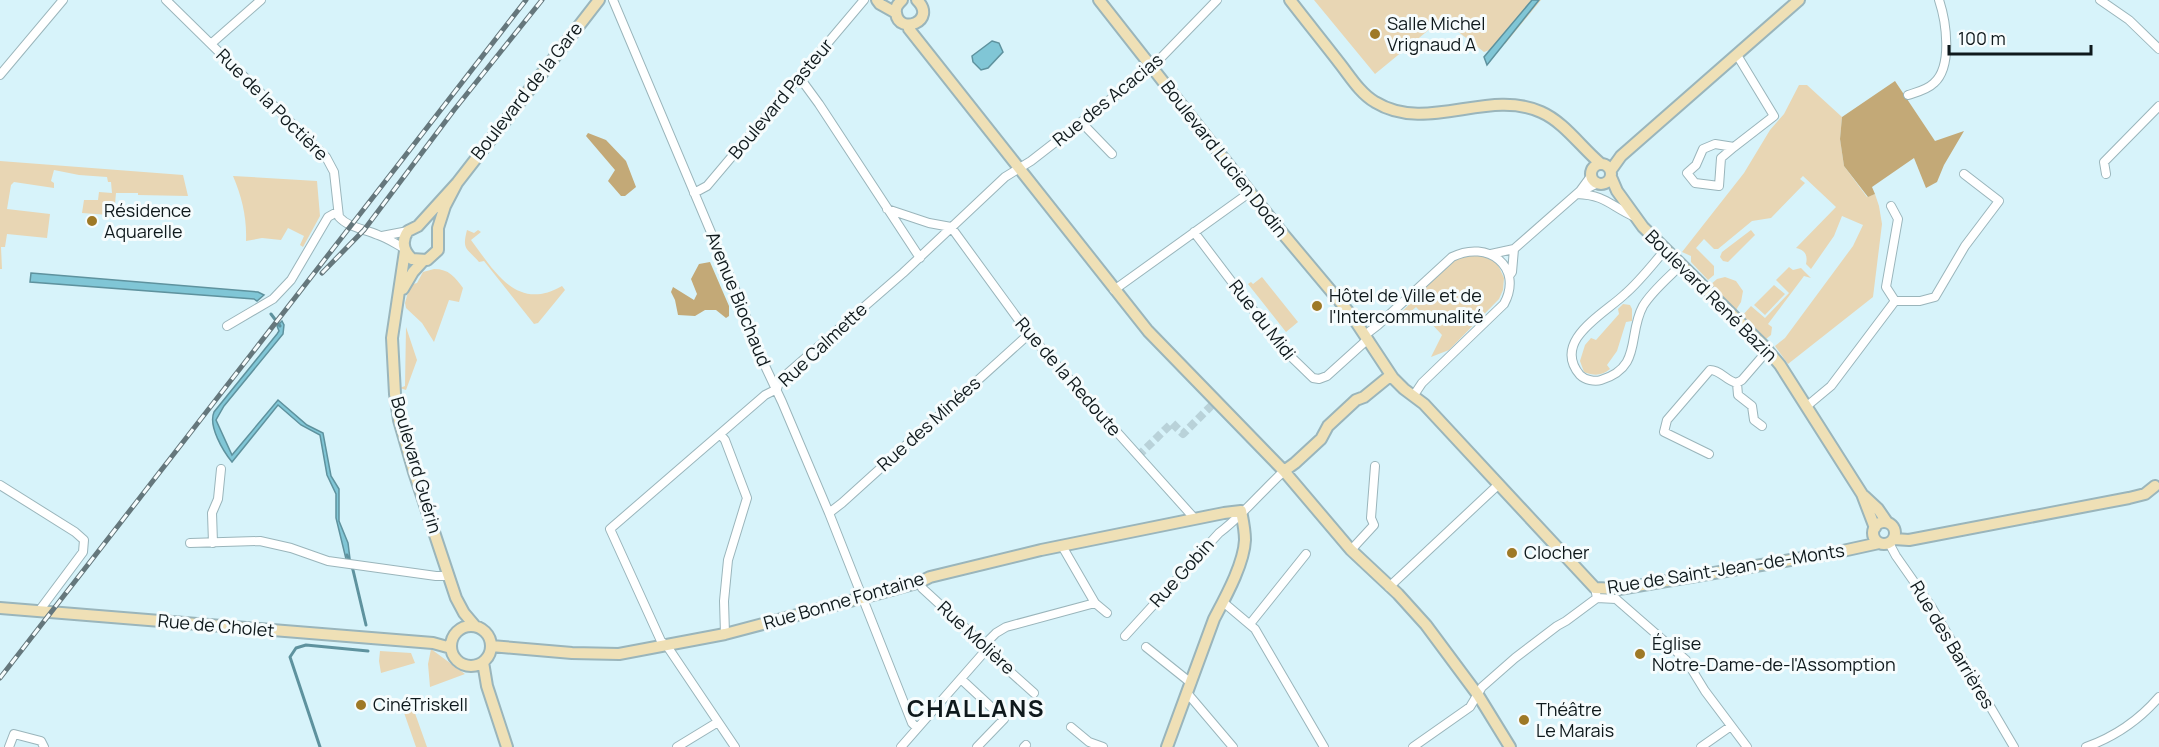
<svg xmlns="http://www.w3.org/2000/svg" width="2159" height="747" font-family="Manrope,sans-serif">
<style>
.green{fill:#e8d6b4}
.forest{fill:#c3a977}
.water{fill:#80c6d6;stroke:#5e929e;stroke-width:1.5}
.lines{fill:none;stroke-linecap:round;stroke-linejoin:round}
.stream{stroke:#5e929e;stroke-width:3}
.street-tunnel{stroke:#b9d2d9;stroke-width:8;stroke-dasharray:8 4;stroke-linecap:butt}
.street-casing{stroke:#9ab5bb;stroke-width:10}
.secondary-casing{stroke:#9ab5bb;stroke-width:14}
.street{stroke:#fff;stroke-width:8}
.secondary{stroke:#efe0b6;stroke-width:10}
.rail-casing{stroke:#65777c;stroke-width:5}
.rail{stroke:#f6fcfd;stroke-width:3;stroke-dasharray:9;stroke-linecap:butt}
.poi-dot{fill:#9e7926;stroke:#f6fcfd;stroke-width:2}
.labels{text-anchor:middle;stroke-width:6;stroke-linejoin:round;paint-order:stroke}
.poi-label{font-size:18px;fill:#0f191c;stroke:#f6fcfd;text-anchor:start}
.street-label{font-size:18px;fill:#0f191c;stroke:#f6fcfd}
.district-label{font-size:24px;font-weight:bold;letter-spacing:1.5px;fill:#0f191c;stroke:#f6fcfd}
</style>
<rect width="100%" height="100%" fill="#d7f3fa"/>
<path class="green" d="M1314,0H1541L1505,44L1484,52L1442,19L1375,74Z
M1799,85H1807L1842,117L1840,139L1844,166L1867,197L1875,194L1879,206L1882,224L1873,297L1788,364L1775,346L1785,338L1853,246L1863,225L1842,216L1834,236L1811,269L1806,264C1808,255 1805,250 1796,248L1836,207L1803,176L1800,179L1805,183L1771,218L1752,221L1718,249H1714L1704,239L1696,248L1714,266V275L1708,280L1691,262V256L1682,252L1744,173L1770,130L1784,114Z
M0,161L183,175L188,196L138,195V193H116L115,204L110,203L109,215L82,213L84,200H98L99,192L112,193L111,182H108L107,177L79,175L54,170L51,181L54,183V188L14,182L11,185L7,209L50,214L47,238L7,234L5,247H1L2,269H0Z
M233,176L317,181L320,216L303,247L300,245L304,236L288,228L281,240L262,238L246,241C247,218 242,197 233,176Z
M467,230L474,233L478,230L481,232L471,240C495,272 517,312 562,286L565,290L538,323L534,324L484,261L479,262C466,247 462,250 467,230Z
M1751,230L1755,235L1728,262L1723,261L1720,257L1722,252Z
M1469,253L1491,256L1499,267L1504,278L1503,290L1499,299L1449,350L1431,357L1442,335L1416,307L1398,323L1394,320L1452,260Z
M1789,267L1793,270L1801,268L1811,278L1804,276L1768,324L1772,327L1771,335L1766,339L1742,316L1751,306L1765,318L1789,293L1776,280Z
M434,269C449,269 455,277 463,288L459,302L449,300L434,342L422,323L406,308L405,303L410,285L417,283L423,272Z
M1262,277L1298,322L1286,332L1248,284L1251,282L1253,284Z
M1725,277L1736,281L1743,291L1741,302L1736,310L1710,285L1717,279Z
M1774,285L1785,294L1765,315L1754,305Z
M1623,304L1630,305L1632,309V321L1626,322L1617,351L1607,365L1610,369C1602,376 1594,376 1584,372L1580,361L1585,345L1591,338L1596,340L1619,314L1618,309Z
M406,327L417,360L406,390L400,388L405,386Z
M431,649L465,674L430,687L428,664Z
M380,651L411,653L415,663L381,673L379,661Z
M411,702L427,747H416L402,707L403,705Z"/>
<path class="forest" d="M1895,81L1935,141L1964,131L1944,165L1937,182L1926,188L1914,158L1872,187L1875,194L1868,197L1844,166L1840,139L1842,117Z
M588,133L606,140L626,161L636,187L625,196H621L608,181L615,170L586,136Z
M710,262L729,306V316L726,318L716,310H705L695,316L678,315L675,300L671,292L673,287L694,300L697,294L691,279L699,264Z"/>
<path class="water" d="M1532,0H1539L1487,65L1484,57Z
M992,41L999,43L1003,52L988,68L981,70L973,62L972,56Z
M31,273L258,292L264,295L257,301L254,299L30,282Z
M282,321L284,325L283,334L224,406L216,420L232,455L278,400L307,425L323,433L331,476L339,489V521L348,543L350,559H346L336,518V494L327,475L320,435L301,425L278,405L232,462C223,451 208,426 214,412L277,334L279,331L277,326Z"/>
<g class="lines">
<path class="stream" d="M271,314L280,326
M347,555L353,570L366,625
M320,747L290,657L296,648L306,645L368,651"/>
<path class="street-tunnel" d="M1138,456L1172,423L1183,434L1215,402"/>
<g class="street-casing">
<path id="street" d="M166,0L326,157L334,172L339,217C349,228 365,229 378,235C387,238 396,244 404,248
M613,0L737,294L766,368L782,402L829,513L912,723L917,728
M2100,0L2129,20L2159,49
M212,43L261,0
M0,75L63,0
M800,78L819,104L920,258
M1908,95C1917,92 1927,90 1934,83C1953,66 1946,21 1939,0
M1082,123L1112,154
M1734,147L1721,158L1719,186L1695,183L1687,173L1696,165L1703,149L1715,144L1734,147L1774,116L1737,55
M2106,174L2104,162L2159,106
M1582,191L1598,183
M694,193L707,186L864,0
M1577,194C1606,195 1610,206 1635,217
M1891,206L1898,219L1886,287L1895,301
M887,209L929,223L951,227
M951,227L1029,334L1195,519
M1194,232L1282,348L1313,378L1319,379L1327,376L1368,339
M382,236L408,231
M1665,250C1652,265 1640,281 1625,294C1604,314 1551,341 1580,375C1585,380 1595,382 1601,380C1643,367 1627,335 1643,306C1652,291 1669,277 1681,265
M1491,254L1514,249L1580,191L1591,176
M1509,276L1512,272L1514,249
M1114,290L1249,193
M227,326L273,299L291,280L328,217L337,212
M1365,335L1378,325L1452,257C1488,239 1524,267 1504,304L1422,383L1414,395
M1737,383L1738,395L1752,406L1754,420L1762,426
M1807,406L1831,386L1895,301H1920L1935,297L1965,246L1999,201L1964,174
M720,434L725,440L747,498L728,560L724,601L725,634
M1709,454L1664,432L1667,420L1710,370C1721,370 1726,381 1737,383L1742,380L1768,350
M0,485L75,532L84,540L83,552L39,611
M829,513L842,503L1029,334
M190,543L260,541L291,548L328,561L436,576H449
M213,543L212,513L218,499L221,469
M1889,543L1896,556L1931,606L2014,747
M1062,546L1095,603L1107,613
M1351,550L1374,525L1371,518L1375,466
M920,582L922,588L984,645L986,650L1034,693
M1389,587L1499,484
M1597,598L1616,599
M1616,599L1686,660L1705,691L1747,747
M1223,602L1255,629L1324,747
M1250,624L1306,554
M1125,636L1219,533C1242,516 1262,491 1284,471
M984,645L996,633L1006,627L1095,603
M1146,647L1191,683
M961,679L1004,719L977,747
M1188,694L1233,747
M1071,727L1089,742L1103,747
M9,747L14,734L41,741L44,747
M677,747L718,722
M735,747L667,646L661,641L610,529L765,395L777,389L779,382L788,373L903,273L1005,177L1031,161L1152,67L1217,0
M901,747L986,650
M1024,747L1026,745
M1413,747L1470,707L1482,687L1515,658L1557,626L1566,621L1597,598L1595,588
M1701,747L1731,726
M2086,747C2114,737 2140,719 2159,697"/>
</g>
<g class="secondary-casing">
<path id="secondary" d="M877,0L880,4L896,13
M902,0C898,4 895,7 896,13C899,36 938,21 917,0
M1099,0L1279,229L1352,316L1393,378L1404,389L1424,404L1595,588L1619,589L1838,552L1879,543
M1290,0C1307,22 1324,43 1341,65C1351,78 1361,94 1375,102C1427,134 1488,88 1541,112C1564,122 1581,147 1600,163
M908,25L909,29L1148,331L1284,471L1351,550L1398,594L1426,625L1478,695L1510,747
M1591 174a10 10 0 1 1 20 0a10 10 0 1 1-20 0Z
M1611,170L1621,156L1799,0
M1611,177L1617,191L1643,227L1764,346L1780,365L1862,494L1875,528
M457,183L445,206L438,228V250L427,260L412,259C403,251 401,241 408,231L418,226L457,183L599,0
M405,251L392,338L395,394L399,420L414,472L456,598L464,613L475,626
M403,289L413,272L423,261
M1284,471L1295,463L1321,439L1328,426L1356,400L1364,397L1391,375
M1864,496L1878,509L1887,522
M1873 533a11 11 0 1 1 22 0a11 11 0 1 1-22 0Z
M1894,539L1909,540L2129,498L2145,494L2155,486
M0,608L433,643L451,648
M451 646a20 20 0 1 1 40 0a20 20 0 1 1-40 0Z
M491,646L572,653L619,654L725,634L884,592L920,582L930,577L1041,550L1224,513L1241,511C1243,521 1245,530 1245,540C1244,564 1225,598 1214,619L1167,747
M483,662L487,686L507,747"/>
</g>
<use href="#street" class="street"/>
<use href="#secondary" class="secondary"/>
<g class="rail-casing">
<path id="rail" d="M322,273L364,230L454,110L542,0
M0,678L526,0"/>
</g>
<use href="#rail" class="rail"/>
</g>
<g class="poi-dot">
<circle cx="1375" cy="34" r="6"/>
<circle cx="92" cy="221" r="6"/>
<circle cx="1317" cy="306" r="6"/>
<circle cx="1512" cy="553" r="6"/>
<circle cx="1640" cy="654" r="6"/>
<circle cx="361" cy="705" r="6"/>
<circle cx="1524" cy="720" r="6"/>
</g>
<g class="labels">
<g class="poi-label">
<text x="1387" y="30">Salle Michel<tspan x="1387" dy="21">Vrignaud A</tspan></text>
<text x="104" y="217">Résidence<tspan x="104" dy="21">Aquarelle</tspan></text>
<text x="1329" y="302">Hôtel de Ville et de<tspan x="1329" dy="21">l'Intercommunalité</tspan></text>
<text x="1524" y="559">Clocher</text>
<text x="1652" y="650">Église<tspan x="1652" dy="21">Notre-Dame-de-l'Assomption</tspan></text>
<text x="373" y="711">CinéTriskell</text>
<text x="1536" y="716">Théâtre<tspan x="1536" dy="21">Le Marais</tspan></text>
</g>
<g class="street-label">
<text transform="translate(527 91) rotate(-52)" y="6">Boulevard de la Gare</text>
<text transform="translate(781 99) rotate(-50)" y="6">Boulevard Pasteur</text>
<text transform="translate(1108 100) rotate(-39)" y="6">Rue des Acacias</text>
<text transform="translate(272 105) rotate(45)" y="6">Rue de la Poctière</text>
<text transform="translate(1224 159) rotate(52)" y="6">Boulevard Lucien Dodin</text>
<text transform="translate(1711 296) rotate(45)" y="6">Boulevard René Bazin</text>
<text transform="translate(738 299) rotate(68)" y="6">Avenue Biochaud</text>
<text transform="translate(1262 320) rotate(52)" y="6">Rue du Midi</text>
<text transform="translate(823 345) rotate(-43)" y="6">Rue Calmette</text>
<text transform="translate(1068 377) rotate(49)" y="6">Rue de la Redoute</text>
<text transform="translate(929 424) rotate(-42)" y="6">Rue des Minées</text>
<text transform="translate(416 465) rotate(74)" y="6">Boulevard Guérin</text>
<text transform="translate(1726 569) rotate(-9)" y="6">Rue de Saint-Jean-de-Monts</text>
<text transform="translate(1182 573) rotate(-48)" y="6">Rue Gobin</text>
<text transform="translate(844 601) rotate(-16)" y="6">Rue Bonne Fontaine</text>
<text transform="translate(216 626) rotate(5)" y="6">Rue de Cholet</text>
<text transform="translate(976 638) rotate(43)" y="6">Rue Molière</text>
<text transform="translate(1952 645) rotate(59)" y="6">Rue des Barrières</text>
</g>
<g class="district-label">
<text x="976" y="717">CHALLANS</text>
</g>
</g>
<path d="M1949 45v9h142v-9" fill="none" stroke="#0f191c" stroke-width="3"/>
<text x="1958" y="45" font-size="18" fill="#0f191c" stroke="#f6fcfd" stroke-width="4.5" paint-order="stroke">100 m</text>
</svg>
